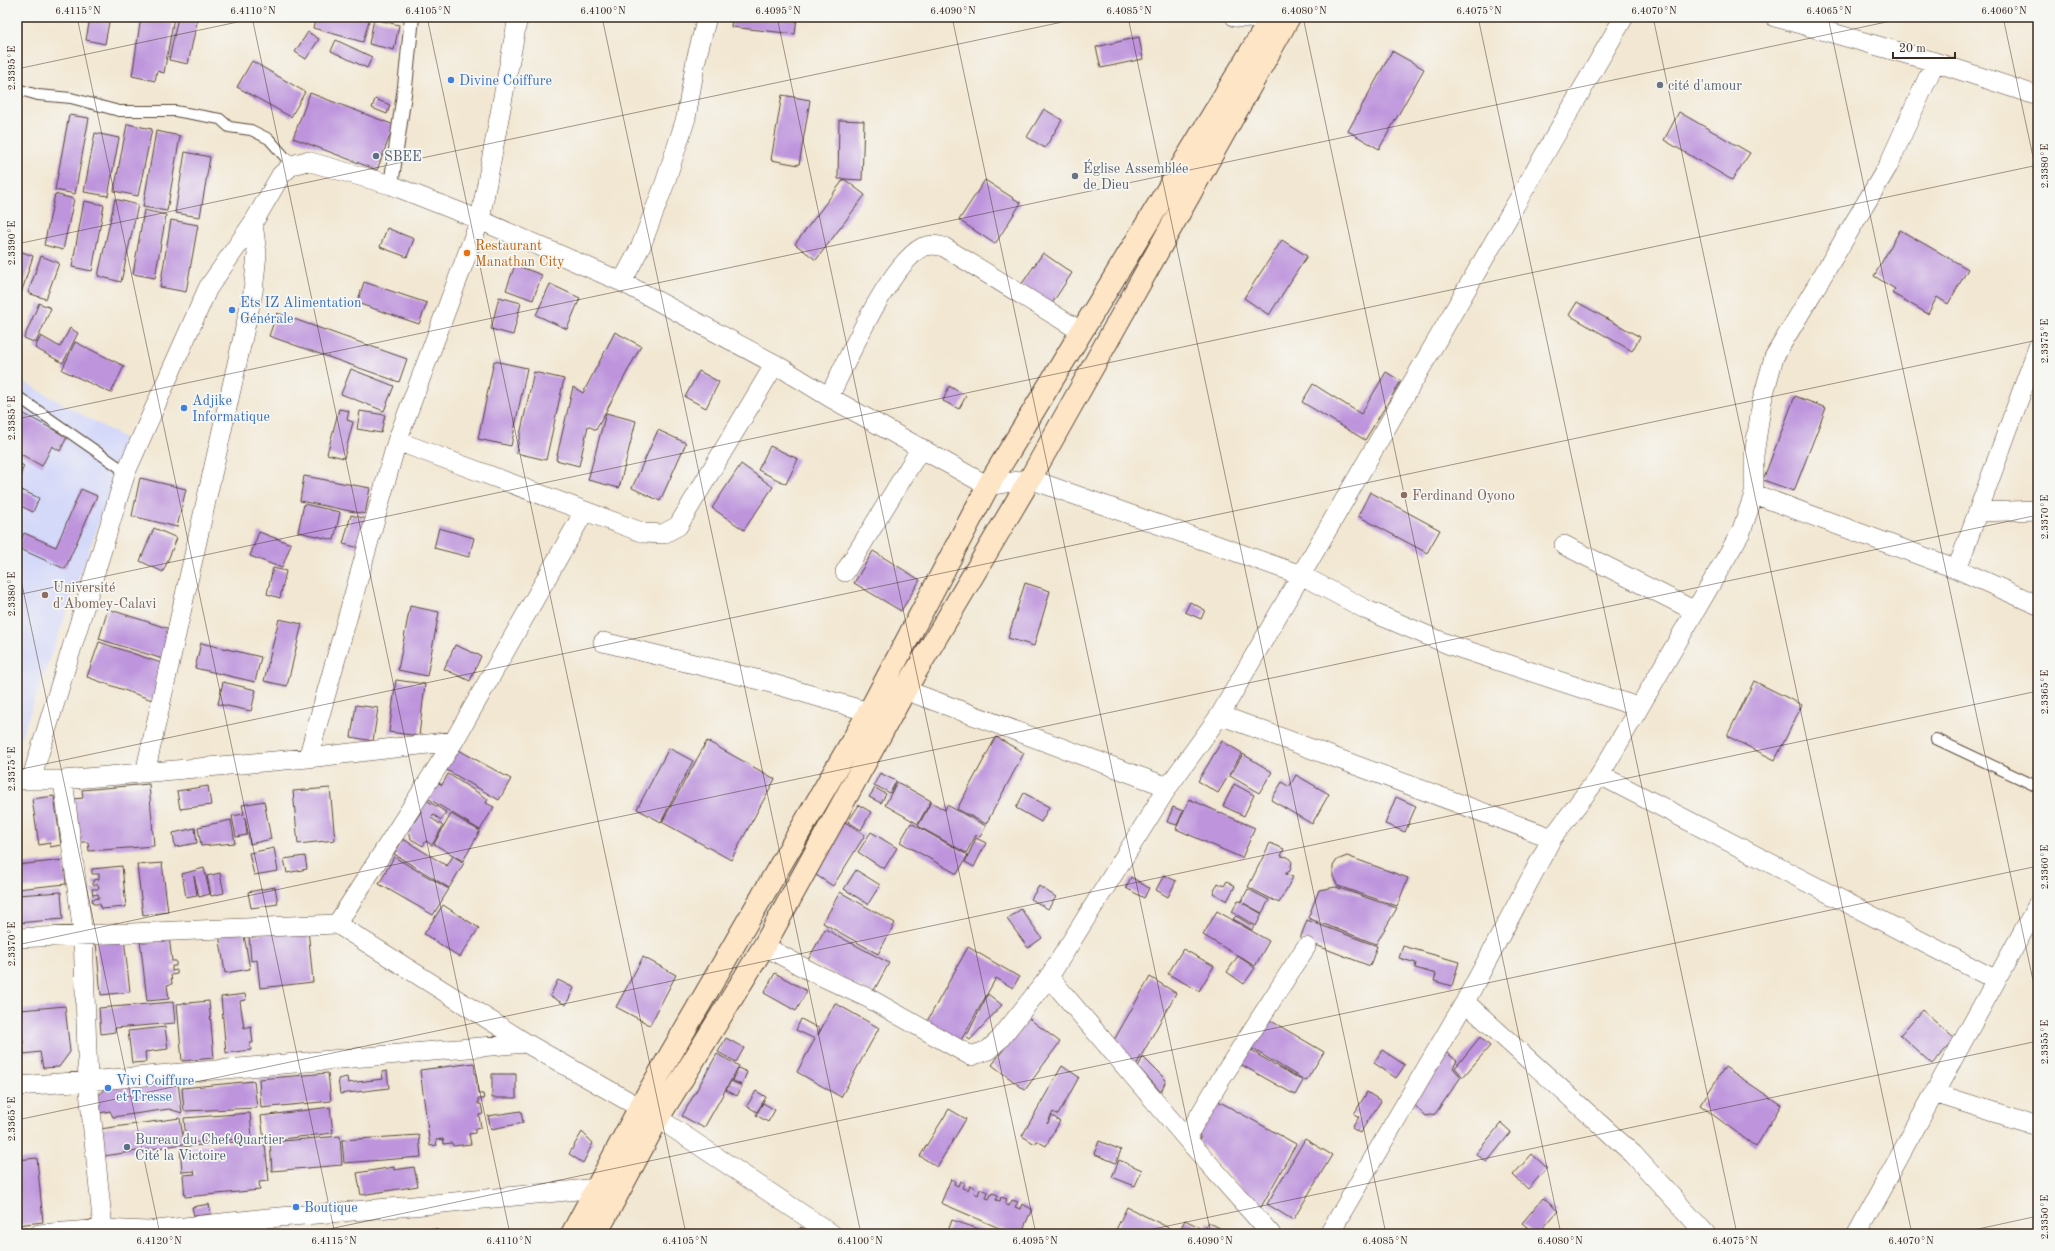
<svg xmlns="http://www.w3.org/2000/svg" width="2055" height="1251" font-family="'Old Standard TT',serif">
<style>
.built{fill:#d4d8f9}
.building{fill:#be95dd}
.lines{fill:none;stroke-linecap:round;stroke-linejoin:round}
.service-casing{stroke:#564639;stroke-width:12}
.pedestrian-casing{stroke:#564639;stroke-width:16}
.minor-casing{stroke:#564639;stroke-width:20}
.secondary-casing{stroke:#564639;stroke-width:24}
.service{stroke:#fff;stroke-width:10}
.pedestrian{stroke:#fff;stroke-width:14}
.minor{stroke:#fff;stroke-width:19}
.secondary{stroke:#fde5c5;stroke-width:22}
.ticks{fill:none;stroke:#3b2a1e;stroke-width:1;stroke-opacity:0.45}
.shop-dot{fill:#3f7fe0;stroke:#f6f6f2;stroke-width:1.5}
.worship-dot{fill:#6b7280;stroke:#f6f6f2;stroke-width:1.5}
.service-dot{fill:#5c6f8a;stroke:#f6f6f2;stroke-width:1.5}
.food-dot{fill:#e8710a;stroke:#f6f6f2;stroke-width:1.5}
.education-dot{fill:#8d6e63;stroke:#f6f6f2;stroke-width:1.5}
.labels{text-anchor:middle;stroke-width:3.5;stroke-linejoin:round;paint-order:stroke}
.shop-label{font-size:14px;fill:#366cbe;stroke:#f6f6f2;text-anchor:start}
.worship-label{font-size:14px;fill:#5b616d;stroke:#f6f6f2;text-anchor:start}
.service-label{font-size:14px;fill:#4e5e75;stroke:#f6f6f2;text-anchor:start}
.food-label{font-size:14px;fill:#c56008;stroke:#f6f6f2;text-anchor:start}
.education-label{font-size:14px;fill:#785e54;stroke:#f6f6f2;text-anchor:start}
.neatline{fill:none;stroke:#3b2a1e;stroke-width:1.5}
.ticks-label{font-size:10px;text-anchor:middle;fill:#3b2a1e}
</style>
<rect width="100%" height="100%" fill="#f6f6f2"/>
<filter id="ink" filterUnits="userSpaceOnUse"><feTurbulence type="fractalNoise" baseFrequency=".025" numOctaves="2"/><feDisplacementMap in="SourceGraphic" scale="8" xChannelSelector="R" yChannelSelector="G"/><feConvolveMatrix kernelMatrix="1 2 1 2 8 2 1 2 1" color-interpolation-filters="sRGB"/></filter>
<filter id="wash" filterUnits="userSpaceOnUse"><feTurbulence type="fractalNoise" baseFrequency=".012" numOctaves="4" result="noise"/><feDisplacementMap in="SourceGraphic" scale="16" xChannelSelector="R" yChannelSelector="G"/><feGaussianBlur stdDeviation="0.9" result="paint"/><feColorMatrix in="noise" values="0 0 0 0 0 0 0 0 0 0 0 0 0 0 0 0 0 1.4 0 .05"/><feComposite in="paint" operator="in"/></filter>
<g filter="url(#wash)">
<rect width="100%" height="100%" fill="#f2e7d2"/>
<path class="built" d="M17,17H25L17,61Z
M17,378L129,441L17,749Z"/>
<g id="blocks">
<path class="building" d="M118,17H139L138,22Z
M141,17H174L164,73L157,71L155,81L132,76Z
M178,17H198L188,64L169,60Z
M316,17H370L363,42L313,28Z
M732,17H797L795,34L731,27Z
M90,18L109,22L105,44L86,40Z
M374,19L399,25L394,50L369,44Z
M308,32L319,39L306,59L295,52Z
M1139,37L1143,59L1101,68L1096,47Z
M336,40L372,57L367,68L331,51Z
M1392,51L1424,69L1379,149L1348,131Z
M252,61L305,92L291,117L237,87Z
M310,93L394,125L377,170L293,138Z
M782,95L810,100L799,165L771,160Z
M375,99L390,105L387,114L372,108Z
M1044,109L1062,120L1045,148L1027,137Z
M1679,112L1750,153L1732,180L1664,140Z
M69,115L89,118L75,194L55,190Z
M839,120L864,121L862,180L844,179L865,195L816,260L795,244L844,179H838Z
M127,124L152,129L138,196L114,191Z
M156,131L180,136L167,211L143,207Z
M95,133L119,138L108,196L84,192Z
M185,152L210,157L200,217L175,213Z
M985,180L1021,203L995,244L959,220Z
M55,194L74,199L63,250L44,245Z
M115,199L138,205L121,282L98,276Z
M84,201L104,205L92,271L72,267Z
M144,210L166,215L155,278L133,274Z
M171,220L198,225L186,292L160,287Z
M387,228L414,239L407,257L380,247Z
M1900,230L1968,269L1948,304L1937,297L1928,314L1892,293L1895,289L1874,276Z
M1282,240L1307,256L1269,315L1244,298Z
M20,251L33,256L19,300L17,299V260Z
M1043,253L1072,273L1051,305L1021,285Z
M41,256L59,263L46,299L28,293Z
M515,265L542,275L533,300L506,290Z
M364,282L427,303L419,324L357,303Z
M550,284L580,298L567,329L536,315Z
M499,297L521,303L513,335L491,329Z
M1577,302L1640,337L1632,351L1569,315Z
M39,303L51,308L36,343L24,338Z
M277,313L407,359L399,382L269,336Z
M70,328L78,333L63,363L35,348L41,336L60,347Z
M615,332L641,346L596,430L588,426L579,466L556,460L573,387L583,393Z
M75,342L124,366L111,393L62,370Z
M494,361L527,368L511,446L478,439Z
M351,369L394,386L384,411L341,394Z
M699,371L719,382L706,408L685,397Z
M534,372L564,379L546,460L516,453Z
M1386,372L1401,381L1365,440L1302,402L1313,384L1361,414Z
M949,386L966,396L959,409L943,401Z
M1795,396L1826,408L1794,491L1763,480Z
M339,409L349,411L347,420L353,422L344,458L327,454Z
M17,410L67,437L60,451L52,446L42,466L17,452Z
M360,411L385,415L381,433L357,429Z
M606,413L636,421L619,488L588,480Z
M658,430L686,443L660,501L632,488Z
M770,446L798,459L786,484L758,470Z
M17,462L24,466L17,482Z
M741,464L773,487L744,530L712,508Z
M304,476L370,488L365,514L300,501Z
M140,478L186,489L177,527L132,516Z
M17,488L39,498L33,512L17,504Z
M81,489L97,496L65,569L18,548L24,533L56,547Z
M1370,492L1440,530L1427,553L1358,516Z
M304,504L340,512L334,540L298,532Z
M351,515L367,519L360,548L343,544Z
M154,528L177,538L163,572L140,561Z
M439,528L474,538L469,557L434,548Z
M259,532L291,544L282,568L250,556Z
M873,551L920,580L901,611L854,583Z
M273,568L286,571L280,598L267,594Z
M1025,583L1050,591L1034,646L1008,638Z
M1190,602L1205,610L1201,619L1185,612Z
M410,606L439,612L427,676L398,670Z
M108,609L176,631L166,660L99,639Z
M279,619L302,624L287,686L264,681Z
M99,642L167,665L155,701L87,677Z
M201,643L261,657L255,682L195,668Z
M455,645L481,656L470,681L444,669Z
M396,680L425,684L419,736L389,732Z
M1754,681L1802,705L1775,760L1727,736Z
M223,682L256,690L251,711L218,704Z
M356,705L378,708L373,741L351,737Z
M996,737L1024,753L986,824L957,809Z
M707,741L775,779L731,860L662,822Z
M1222,741L1242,753L1218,793L1198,781Z
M455,748L511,779L499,800L443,768Z
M669,748L693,761L661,822L637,809Z
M1243,754L1272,772L1259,793L1230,776Z
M880,773L896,781L890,793L874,785Z
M448,774L488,799L486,803L494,807L480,830L424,796L434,780L442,785Z
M1296,775L1329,794L1312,824L1271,800L1282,782L1289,787Z
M897,782L931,801L918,824L885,805Z
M149,784L154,846L89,851L88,842H76L73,799L83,798L82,790Z
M1234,784L1254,795L1244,816L1223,806Z
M208,786L211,805L180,809L177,791Z
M330,788L335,840L298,844L293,791Z
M875,788L886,794L881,803L869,797Z
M1024,793L1049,807L1041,822L1016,808Z
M54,796L61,845L50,847V843L39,845L32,799Z
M1396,797L1416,806L1405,832L1385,824Z
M423,798L446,812L441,820L434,815L431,818L443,826L432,845L426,841L423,846L411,839L409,830L422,810L417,805Z
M1189,799L1255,828L1242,858L1176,829Z
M264,801L271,839L250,844L245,817L247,835L236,837L232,816L244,814L242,805Z
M931,802L945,810L947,805L986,826L980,837L976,835L966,853L918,826Z
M859,805L871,812L861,830L848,822Z
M1173,807L1183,811L1177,825L1167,822Z
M451,814L480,831L463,861L434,844Z
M231,820L235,843L201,846L198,827Z
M842,820L865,835L833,886L810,871Z
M911,823L968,855L957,874L900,842Z
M195,828L197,843L175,847L173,833Z
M871,832L897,848L884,869L858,852Z
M976,838L986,843L974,867L965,862Z
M403,839L447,866L453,856L464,863L449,888L394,854Z
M1270,843L1284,849L1281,856L1288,857L1292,862L1290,871L1285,874L1293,877L1279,903L1248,887Z
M274,848L278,871L254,875L249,853Z
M305,856L307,869L287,873L284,859Z
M1347,856L1408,878L1397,906L1338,886L1333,877V866L1337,860Z
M394,857L449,889L433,915L379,884Z
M64,860L66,884L17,889V865Z
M162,863L168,912L143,915L137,865Z
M122,866L126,907L101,909L100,904H93L92,899L99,898L98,894L93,895L92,889H99L98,885H93V880L99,879V874H92V869Z
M204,868L210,894L199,897L194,876L197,895L186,897L182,874Z
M856,870L880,885L868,904L844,889Z
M220,873L224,893L211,896L207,876Z
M1164,875L1176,881L1168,897L1156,890Z
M1131,877L1149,888L1144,898L1126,888Z
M1227,881L1235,886L1227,901L1213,893L1218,883L1224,886Z
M1039,886L1056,897L1048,909L1031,899Z
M275,887L278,904L251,908L248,892Z
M1336,887L1397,908L1376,944L1308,918L1319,890Z
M1248,889L1269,900L1262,913L1243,903L1262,914L1256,926L1232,912L1238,900L1241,902Z
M61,892L63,919L17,923V895Z
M840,892L895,923L878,954L823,923Z
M443,905L479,928L460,957L424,934Z
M1021,909L1042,938L1028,948L1007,919Z
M1217,911L1269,941L1255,966L1203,935Z
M1236,916L1254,927L1252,930L1233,919Z
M1307,920L1377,946L1370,966L1300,939Z
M308,929L313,982L260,988L257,960L251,961L249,935Z
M825,929L889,963L872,994L808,960Z
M243,930L250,969L225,973L219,934Z
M169,936L172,961H176V966H172V971L177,970V974L171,975L172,984L167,985L169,999L147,1001L140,939Z
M124,938L130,992L101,995L96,942Z
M1403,946L1459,962L1452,986L1434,981L1436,974L1415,968L1416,963L1399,958Z
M968,947L1019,977L1013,988L996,978L959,1044L925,1025Z
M1183,949L1214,966L1199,991L1168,974Z
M1238,956L1255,968L1244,984L1227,972Z
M643,957L676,975L650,1025L616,1007Z
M775,973L807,991L796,1011L764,993Z
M1150,977L1176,993L1134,1069L1114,1040Z
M558,980L574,988L566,1005L550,996Z
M245,994L246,1000L240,1001L244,1028L251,1026L253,1043H250L251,1050L226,1053L221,997Z
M988,994L1002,1005L970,1040L966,1037Z
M209,1001L214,1058L182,1061L177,1004Z
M173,1002L175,1023L115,1028V1032L101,1034L99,1008Z
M835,1003L879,1028L841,1097L797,1072L815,1039L796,1030L801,1019L820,1029L818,1035Z
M65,1006L70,1052L59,1067L43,1068L40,1052L24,1054L20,1010Z
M1922,1010L1955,1039L1932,1064L1900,1035Z
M17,1015L23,1073L17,1074Z
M1027,1017L1060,1042L1025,1090L992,1065Z
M1266,1018L1324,1052L1306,1081L1249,1047Z
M165,1027L168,1049L145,1052L146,1062L132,1063L128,1031Z
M1480,1037L1490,1046L1463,1077L1455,1068Z
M726,1038L744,1048L736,1062L718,1052Z
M1248,1049L1303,1081L1295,1095L1240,1064Z
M1442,1049L1457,1061L1453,1068L1461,1077L1435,1114L1425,1116L1409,1099Z
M1382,1050L1405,1065L1396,1078L1374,1063Z
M717,1054L739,1066L704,1128L682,1116Z
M1143,1057L1166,1080L1161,1092L1138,1067Z
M474,1063L478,1094H483L484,1099H478V1104H481L483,1114L479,1115L481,1128L475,1129V1133L469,1134L471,1144L453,1146L452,1143L444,1144L443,1139L436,1140L437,1145L430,1146L420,1070Z
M1062,1066L1079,1077L1058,1115L1053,1112L1047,1124L1052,1116L1060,1121L1046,1146L1037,1141L1035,1144L1022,1136Z
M1725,1067L1781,1105L1756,1147L1700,1105Z
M738,1068L747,1072L742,1085L732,1080Z
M387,1071L389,1088L340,1094L338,1079L347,1077L348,1083L383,1079L382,1072Z
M328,1073L331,1101L261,1108L259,1079Z
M492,1074H516V1098H492Z
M166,1079L178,1083L182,1113L169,1109L113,1117L110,1111L95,1114L93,1103L105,1088Z
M254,1081L257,1108L184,1111L182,1088Z
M731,1081L742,1086L737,1096L726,1090Z
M756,1091L766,1097L757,1112L747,1106Z
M1367,1092L1381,1101L1360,1133L1352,1128L1359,1117L1354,1114Z
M1211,1097L1296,1144L1260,1209L1201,1143L1198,1125Z
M763,1103L775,1110L768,1122L756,1115Z
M330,1107L333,1133L264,1141L261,1116Z
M949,1109L966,1119L937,1167L920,1156Z
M521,1111L523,1123L491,1129L488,1116Z
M250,1113L252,1138L186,1143L184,1118Z
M180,1118L184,1144L104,1156L100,1129Z
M1501,1123L1511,1132L1487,1162L1476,1154Z
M582,1132L593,1143L583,1163L569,1154Z
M419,1135L421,1157L344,1163L342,1140Z
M340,1136L342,1165L272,1171L270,1142Z
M1305,1139L1332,1155L1293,1220L1267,1204Z
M259,1140V1145H265L269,1181L259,1182L260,1190L185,1197L183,1175L195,1174L194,1171L182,1172L180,1147Z
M1099,1141L1121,1150L1116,1163L1094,1154Z
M1532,1154L1547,1168L1528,1189L1513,1175Z
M37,1158L43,1222L17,1225V1160Z
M1119,1160L1142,1170L1135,1186L1112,1177Z
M394,1167V1170L414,1167L418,1186L361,1195L357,1173Z
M951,1179L955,1181L954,1184L958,1186L960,1181L964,1183L962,1188L968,1190L970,1185L975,1188L974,1193L978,1195L980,1189L988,1192L986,1198L989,1199L992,1193L998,1195L996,1200L1000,1201L1001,1197L1007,1199L1005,1204L1009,1206L1012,1200L1018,1202L1015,1207L1020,1209L1022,1204L1032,1209L1021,1234H1013L941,1203Z
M1543,1198L1558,1211L1538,1234H1535L1522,1223Z
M209,1204L211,1214L194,1216L192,1207Z
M1127,1207L1169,1228L1166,1234H1114Z
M952,1220L994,1234H947Z
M1185,1220L1199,1227L1196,1234H1178Z
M1208,1222L1231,1234H1202Z
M801,1227L812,1234H797Z
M437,1229V1234H414V1231Z"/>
</g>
</g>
<g filter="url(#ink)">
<use href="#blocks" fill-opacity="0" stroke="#564639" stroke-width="1"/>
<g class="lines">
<g class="service-casing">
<path id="service" d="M17,89L38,95L71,98L119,111H175L220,119L229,127L251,130L269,139L292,165
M17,396L126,472
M1936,739L2038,787"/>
</g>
<g class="pedestrian-casing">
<path id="pedestrian" d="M391,185L405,87L412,17"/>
</g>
<g class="minor-casing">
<path id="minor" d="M1235,17L1270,20
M1775,17L1935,62L2038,96
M622,282L641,246L665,183L686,118L696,60L707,17
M829,397C847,361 889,264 923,247C930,244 937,245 944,247L1082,332
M397,441L644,533L663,534L678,526L775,364
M1754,494L1957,569L2038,605
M1979,512L2038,510
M1564,545L1695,611
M1957,569L2038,347
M845,572L921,448
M603,642L760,680L869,712
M905,690L1168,787
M1220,715L1552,838
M308,758L397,441L480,220L518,17
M145,773L253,292L257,254L253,223
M1600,775L1996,980
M17,780H63L308,758L454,741
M31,780L126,472L208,288L253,223L281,175L292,165L307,161L391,185L480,220L622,282L775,364L829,397L988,486L1030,479L1301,575L1367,610L1450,645L1638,707
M63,780L83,934L88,1081L103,1229
M337,924L454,741L584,512
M17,938L337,924L526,1043L658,1118L832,1234
M764,946L812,972L870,999L971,1056L988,1050L999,1040L1049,977L1168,787L1220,715L1624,17
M1049,977L1186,1138L1271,1234
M1465,1002L1633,1154L1706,1234
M17,1086L88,1081L526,1043
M1934,1093L2038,1126
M1186,1138L1221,1079L1306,947
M39,1234L103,1229L147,1231L268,1218L413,1206L598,1188
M1329,1234L1465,1002L1552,838L1600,775L1741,532L1754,494V455L1762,401L1774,357L1888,166L1935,62
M1857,1234L2038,904"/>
</g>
<g class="secondary-casing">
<path id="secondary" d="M572,1234L640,1107L869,712L988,486L1272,17
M596,1234L658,1118L764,946L905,690L1030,479L1289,17"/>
</g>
<use href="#service" class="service"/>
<use href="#pedestrian" class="pedestrian"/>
<use href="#minor" class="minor"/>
<use href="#secondary" class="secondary"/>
</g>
</g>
<path class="ticks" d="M77,17L335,1234M252,17L510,1234M427,17L686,1234M602,17L861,1234M777,17L1036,1234M952,17L1211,1234M1128,17L1386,1234M1303,17L1561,1234M1478,17L1737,1234M1653,17L1912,1234M1828,17L2038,1004M2003,17L2038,180M17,69L261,17M17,244L1086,17M17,419L1910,17M17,561L160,1234M17,595L2038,165M17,770L2038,340M17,945L2038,515M17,1120L2038,691M306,1234L2038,866M1130,1234L2038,1041M1955,1234L2038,1216"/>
<g class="shop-dot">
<circle cx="451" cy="80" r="4"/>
<circle cx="232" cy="310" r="4"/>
<circle cx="184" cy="408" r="4"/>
<circle cx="108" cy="1088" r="4"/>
<circle cx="296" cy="1207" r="4"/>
</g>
<g class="worship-dot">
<circle cx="1660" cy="85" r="4"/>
<circle cx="1075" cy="176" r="4"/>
</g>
<g class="service-dot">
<circle cx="376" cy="156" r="4"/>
<circle cx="127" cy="1147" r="4"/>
</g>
<circle class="food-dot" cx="467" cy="253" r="4"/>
<g class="education-dot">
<circle cx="1404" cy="495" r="4"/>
<circle cx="45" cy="595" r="4"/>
</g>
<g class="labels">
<g class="shop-label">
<text x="459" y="85">Divine Coiffure</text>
<text x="240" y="307">Ets IZ Alimentation<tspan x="240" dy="16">Générale</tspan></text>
<text x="192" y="405">Adjike<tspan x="192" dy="16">Informatique</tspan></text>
<text x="116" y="1085">Vivi Coiffure<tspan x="116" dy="16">et Tresse</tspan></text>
<text x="304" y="1212">Boutique</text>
</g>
<g class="worship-label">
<text x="1668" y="90">cité d'amour</text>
<text x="1083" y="173">Église Assemblée<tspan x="1083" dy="16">de Dieu</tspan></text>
</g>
<g class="service-label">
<text x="384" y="161">SBEE</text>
<text x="135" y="1144">Bureau du Chef Quartier<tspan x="135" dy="16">Cité la Victoire</tspan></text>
</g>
<g class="food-label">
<text x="475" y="250">Restaurant<tspan x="475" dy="16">Manathan City</tspan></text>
</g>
<g class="education-label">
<text x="1412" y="500">Ferdinand Oyono</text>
<text x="53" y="592">Université<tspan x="53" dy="16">d'Abomey-Calavi</tspan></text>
</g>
</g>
<rect width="2055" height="1251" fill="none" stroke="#f6f6f2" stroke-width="44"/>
<path d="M1893 52v6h62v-6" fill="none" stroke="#3b2a1e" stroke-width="2"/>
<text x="1899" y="52" font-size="12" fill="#3b2a1e" stroke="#f6f6f2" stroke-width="3" paint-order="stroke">20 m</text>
<rect x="22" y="22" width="2011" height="1207" class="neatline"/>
<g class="ticks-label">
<text x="78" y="14">6.4115°N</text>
<text x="253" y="14">6.4110°N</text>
<text x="428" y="14">6.4105°N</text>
<text x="603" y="14">6.4100°N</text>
<text x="778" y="14">6.4095°N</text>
<text x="953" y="14">6.4090°N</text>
<text x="1129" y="14">6.4085°N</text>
<text x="1304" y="14">6.4080°N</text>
<text x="1479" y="14">6.4075°N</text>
<text x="1654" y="14">6.4070°N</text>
<text x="1829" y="14">6.4065°N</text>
<text x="2004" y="14">6.4060°N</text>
<text transform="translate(11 68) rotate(-90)" y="4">2.3395°E</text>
<text transform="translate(2044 166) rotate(-90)" y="4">2.3380°E</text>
<text transform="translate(11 243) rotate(-90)" y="4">2.3390°E</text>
<text transform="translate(2044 341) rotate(-90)" y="4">2.3375°E</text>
<text transform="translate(11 418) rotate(-90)" y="4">2.3385°E</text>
<text transform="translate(2044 517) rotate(-90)" y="4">2.3370°E</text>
<text transform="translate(11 594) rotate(-90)" y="4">2.3380°E</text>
<text transform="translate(2044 692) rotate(-90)" y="4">2.3365°E</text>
<text transform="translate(11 769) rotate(-90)" y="4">2.3375°E</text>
<text transform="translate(2044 867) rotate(-90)" y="4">2.3360°E</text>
<text transform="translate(11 944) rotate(-90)" y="4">2.3370°E</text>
<text transform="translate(2044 1042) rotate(-90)" y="4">2.3355°E</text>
<text transform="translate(11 1119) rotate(-90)" y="4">2.3365°E</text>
<text transform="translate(2044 1217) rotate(-90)" y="4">2.3350°E</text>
<text x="159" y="1244">6.4120°N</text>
<text x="334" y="1244">6.4115°N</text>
<text x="509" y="1244">6.4110°N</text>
<text x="685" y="1244">6.4105°N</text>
<text x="860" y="1244">6.4100°N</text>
<text x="1035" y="1244">6.4095°N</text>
<text x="1210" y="1244">6.4090°N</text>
<text x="1385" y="1244">6.4085°N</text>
<text x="1560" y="1244">6.4080°N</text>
<text x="1735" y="1244">6.4075°N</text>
<text x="1911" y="1244">6.4070°N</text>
</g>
</svg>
